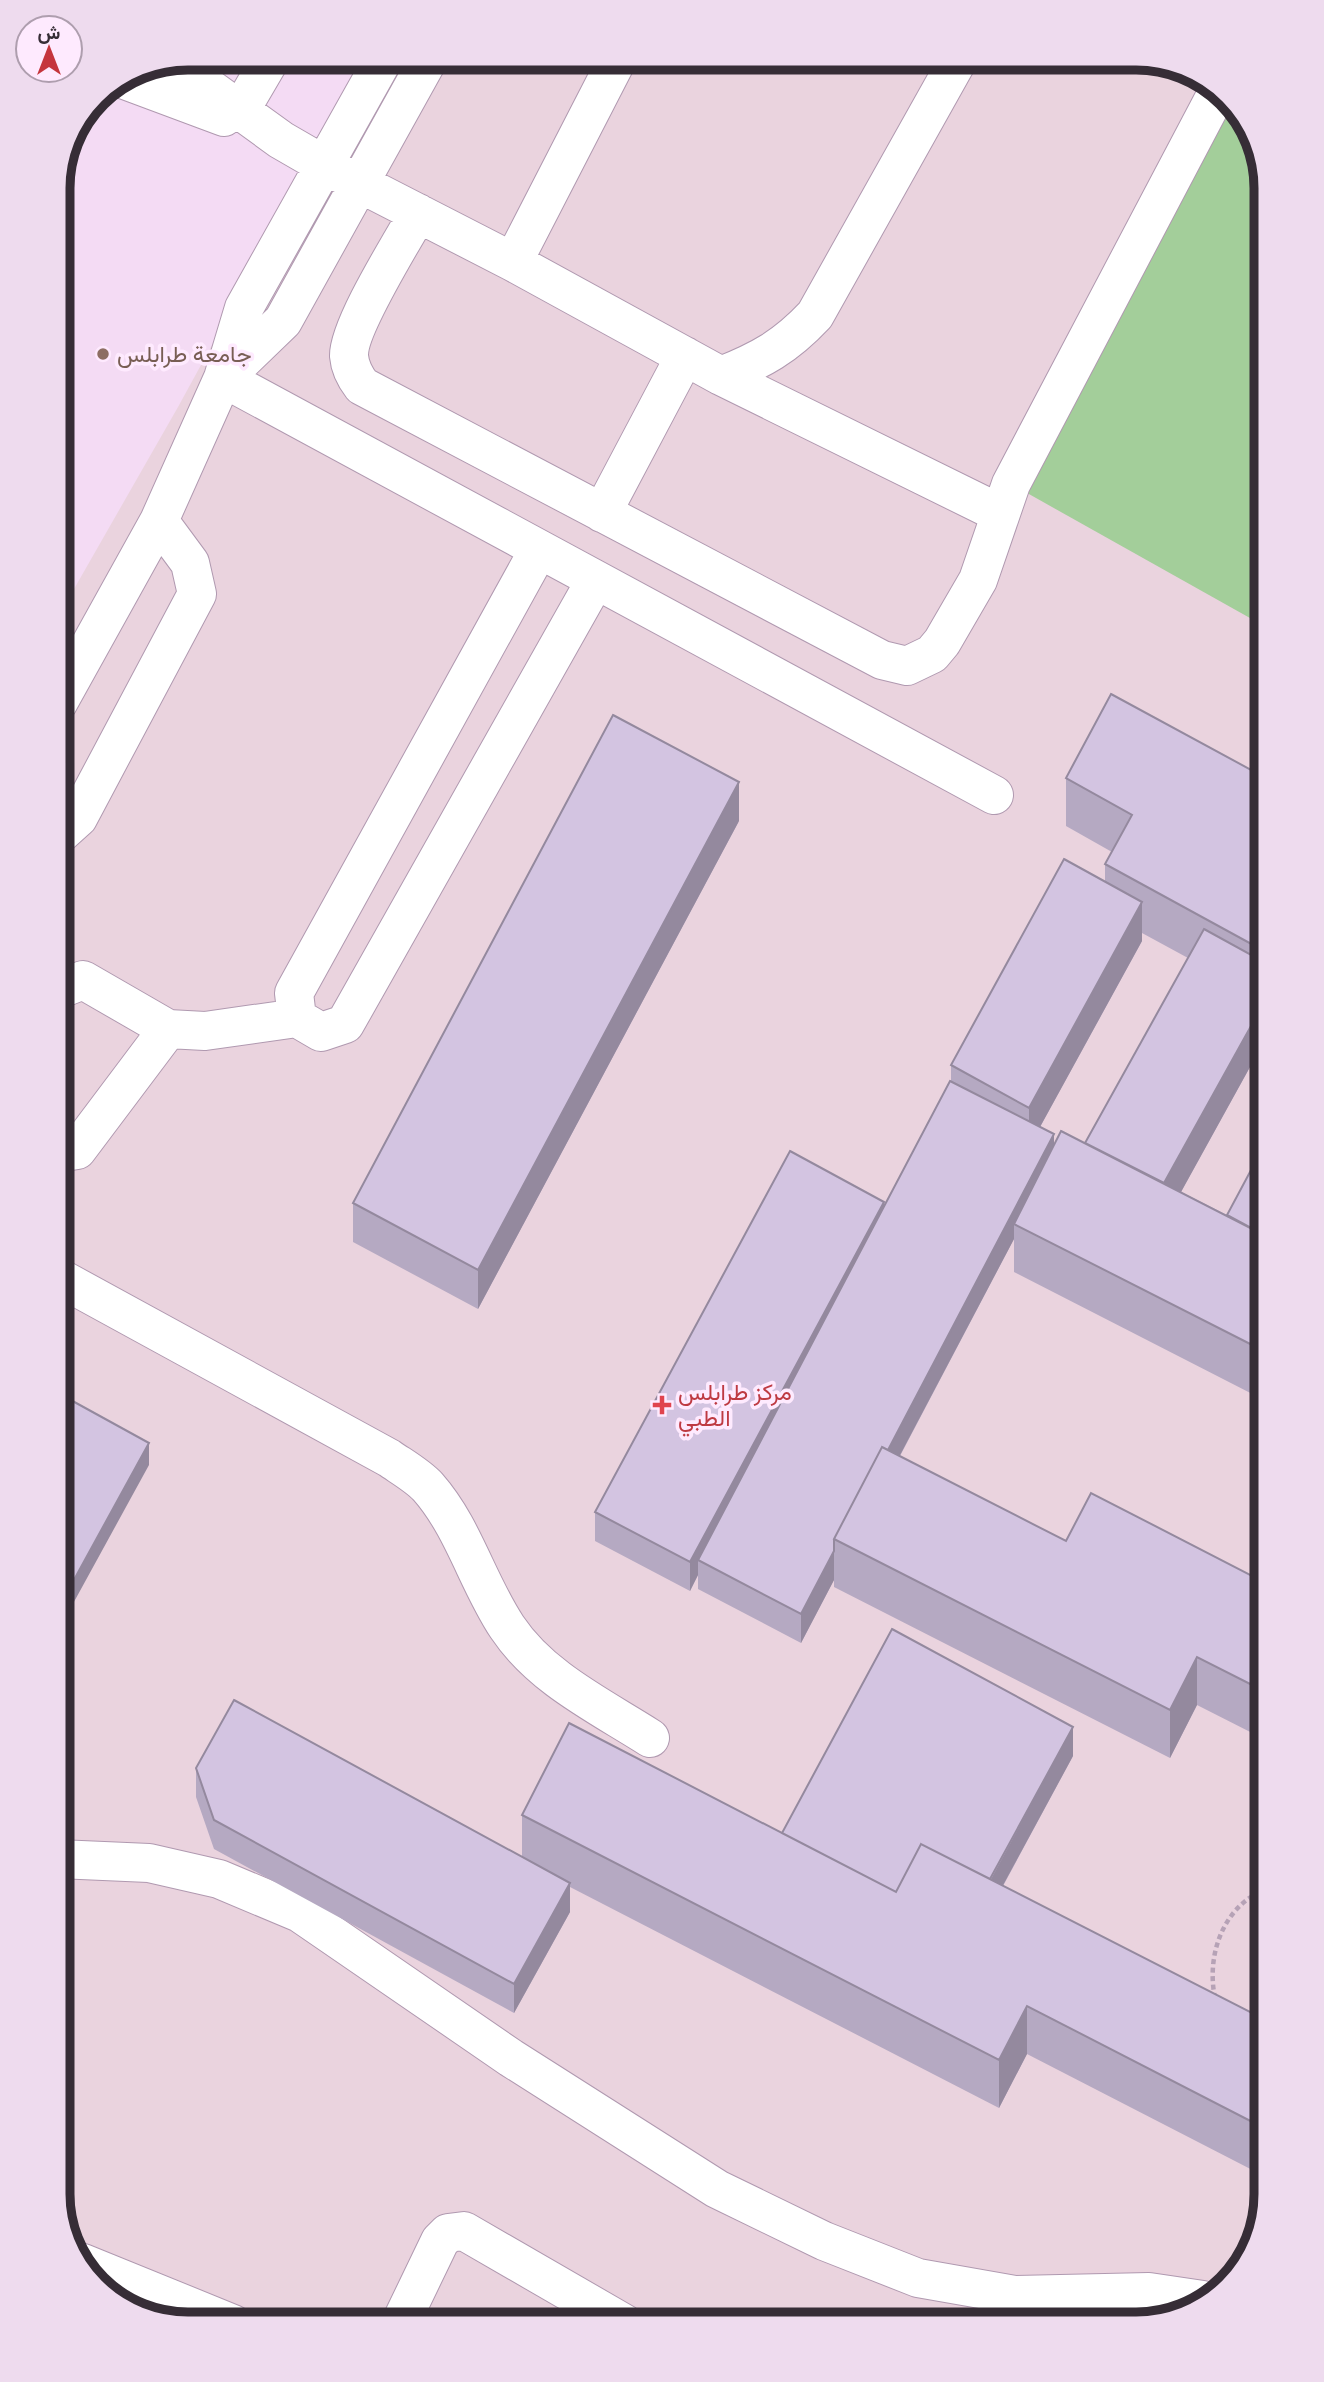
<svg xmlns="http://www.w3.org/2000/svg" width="1324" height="2382" font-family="'PT Serif',Vazirmatn,serif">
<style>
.medical{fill:#ead3de}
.green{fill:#a3ce9a}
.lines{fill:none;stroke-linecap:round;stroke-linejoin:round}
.minor-casing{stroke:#b099b0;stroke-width:40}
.path{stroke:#b6a2b6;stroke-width:4.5;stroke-dasharray:5 3.5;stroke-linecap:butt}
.minor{stroke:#fff;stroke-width:38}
.wall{fill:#b5a9c2;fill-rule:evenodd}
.shaded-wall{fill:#94899e}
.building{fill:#d3c4e1;stroke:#94899e;stroke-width:2}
.education-dot{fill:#8d6e63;stroke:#feeafe;stroke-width:2.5}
.health-dot{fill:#e0444e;stroke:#feeafe;stroke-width:2.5}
.labels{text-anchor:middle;stroke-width:7;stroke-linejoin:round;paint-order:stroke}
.education-label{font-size:23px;fill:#785e54;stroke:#feeafe;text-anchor:start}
.health-label{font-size:23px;fill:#be3a42;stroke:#feeafe;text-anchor:start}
.rim{fill:none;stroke:#362d36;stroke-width:9}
</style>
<rect width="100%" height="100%" fill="#f4dbf4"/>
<path class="medical" d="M369,58H1145L1209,80L1256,138L1266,188V2194L1244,2266L1186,2314L1136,2324H180L115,2302L68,2244L58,2194V617L178,407Z"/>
<path class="green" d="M1226,101L1256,138L1266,188V627L1011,484Z"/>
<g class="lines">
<g class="minor-casing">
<path id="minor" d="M172,61L281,140L326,166L513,262L721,376L999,513
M122,79L224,117
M240,111L271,58
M418,213C402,242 348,327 349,356C350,368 355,377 362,386L882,660L907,666L932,654L942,642L978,580L1011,484L1218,91
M513,262L618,58
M721,376C761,360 785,347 815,315L959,58
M225,377L283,321L429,58
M223,378L994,795
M602,513L685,356
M538,551L294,993L297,1018L321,1032L345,1024L595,581
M58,703L159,521L223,378L244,308L384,58
M58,836L78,818L197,594L190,563L159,521
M58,990L83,980L168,1029L205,1031L297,1018
M58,1153L77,1150L168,1029
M58,1277L389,1458C402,1467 418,1476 428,1487C464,1528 477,1582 507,1627C541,1678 600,1706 650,1738
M58,1859L149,1863L219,1879L300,1913L511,2058L717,2189L824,2241L918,2278L1015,2295L1149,2292L1203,2300
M83,2263L233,2324
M400,2324L440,2241L448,2233L464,2231L625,2324"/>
</g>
<path class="path" d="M1215,1998C1206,1955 1223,1906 1266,1889"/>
<use href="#minor" class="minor"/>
</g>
<path class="wall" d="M1066,778H1266V1038L1181,1192L1227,1215L1266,1142V1401L1014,1272V1239L900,1456L1066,1541L1266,1583V1740L1197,1705L1170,1758L834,1587V1580L801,1643L698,1589V1575L690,1591L595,1541V1512L884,1207L951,1081V1065L1105,881V864L1112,852L1066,826ZM1142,933L1188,958L1085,1143L1054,1146L1040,1127L1142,941Z
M739,821L478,1309L353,1242V1203Z
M1073,1756L1003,1886L1266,2020V2177L1027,2054L999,2108L570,1887V1912L514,2013L214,1849L196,1797V1768L522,1857V1815L782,1833Z"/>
<path class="shaded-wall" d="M739,782V821L478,1309V1270Z
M1142,902V941L1029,1147V1108Z
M1266,999V1038L1160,1230V1191Z
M1054,1134V1163L1014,1224V1239L851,1548L839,1542Z
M884,1202V1231L698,1560V1575L690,1591V1562Z
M149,1443V1465L58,1631V1609Z
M834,1551V1580L801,1643V1614Z
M1197,1657V1705L1170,1758V1710Z
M1073,1727V1756L982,1924V1896Z
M570,1883V1912L514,2013V1984Z
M1027,2006V2054L999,2108V2060Z"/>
<path class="building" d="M1111,694L1266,778V952L1105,864L1132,815L1066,778Z
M613,715L739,782L478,1270L353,1203Z
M1064,859L1142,902L1029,1108L951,1065Z
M1204,929L1266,963V999L1164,1183L1085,1143Z
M950,1081L1054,1134L888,1450L882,1447L834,1539V1551L801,1614L698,1560Z
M1061,1131L1266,1236V1352L1014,1224Z
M1266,1142V1236L1227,1215Z
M790,1151L884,1202L690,1562L595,1512Z
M58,1393L149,1443L58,1609Z
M882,1447L1066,1541L1091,1493L1266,1583V1692L1197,1657L1170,1710L834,1539Z
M892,1629L1073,1727L990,1879L921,1844L896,1892L782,1833Z
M234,1700L570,1883L514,1984L214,1820L196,1768Z
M569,1723L896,1892L921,1844L1266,2020V2129L1027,2006L999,2060L522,1815Z"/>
<circle class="education-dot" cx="103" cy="354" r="7"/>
<path class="health-dot" d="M658.5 1394.5h7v7h7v7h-7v7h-7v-7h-7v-7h7z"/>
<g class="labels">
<g class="education-label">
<text x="117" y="362">جامعة طرابلس</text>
</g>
<g class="health-label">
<text x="678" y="1400">مركز طرابلس<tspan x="678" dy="26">الطبي</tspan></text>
</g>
</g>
<path d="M0 0H1324V2382H0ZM188 70H1136A118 118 0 0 1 1254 188V2194A118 118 0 0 1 1136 2312H188A118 118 0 0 1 70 2194V188A118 118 0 0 1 188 70Z" fill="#eedbee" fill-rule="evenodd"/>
<path class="rim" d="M188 70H1136A118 118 0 0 1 1254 188V2194A118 118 0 0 1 1136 2312H188A118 118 0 0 1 70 2194V188A118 118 0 0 1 188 70Z"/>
<g transform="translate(49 49)"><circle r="33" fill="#feeafe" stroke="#ae9eae" stroke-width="2"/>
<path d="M0-5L12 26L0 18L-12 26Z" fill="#c5353d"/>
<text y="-10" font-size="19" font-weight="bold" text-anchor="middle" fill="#362d36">ش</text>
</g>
</svg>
